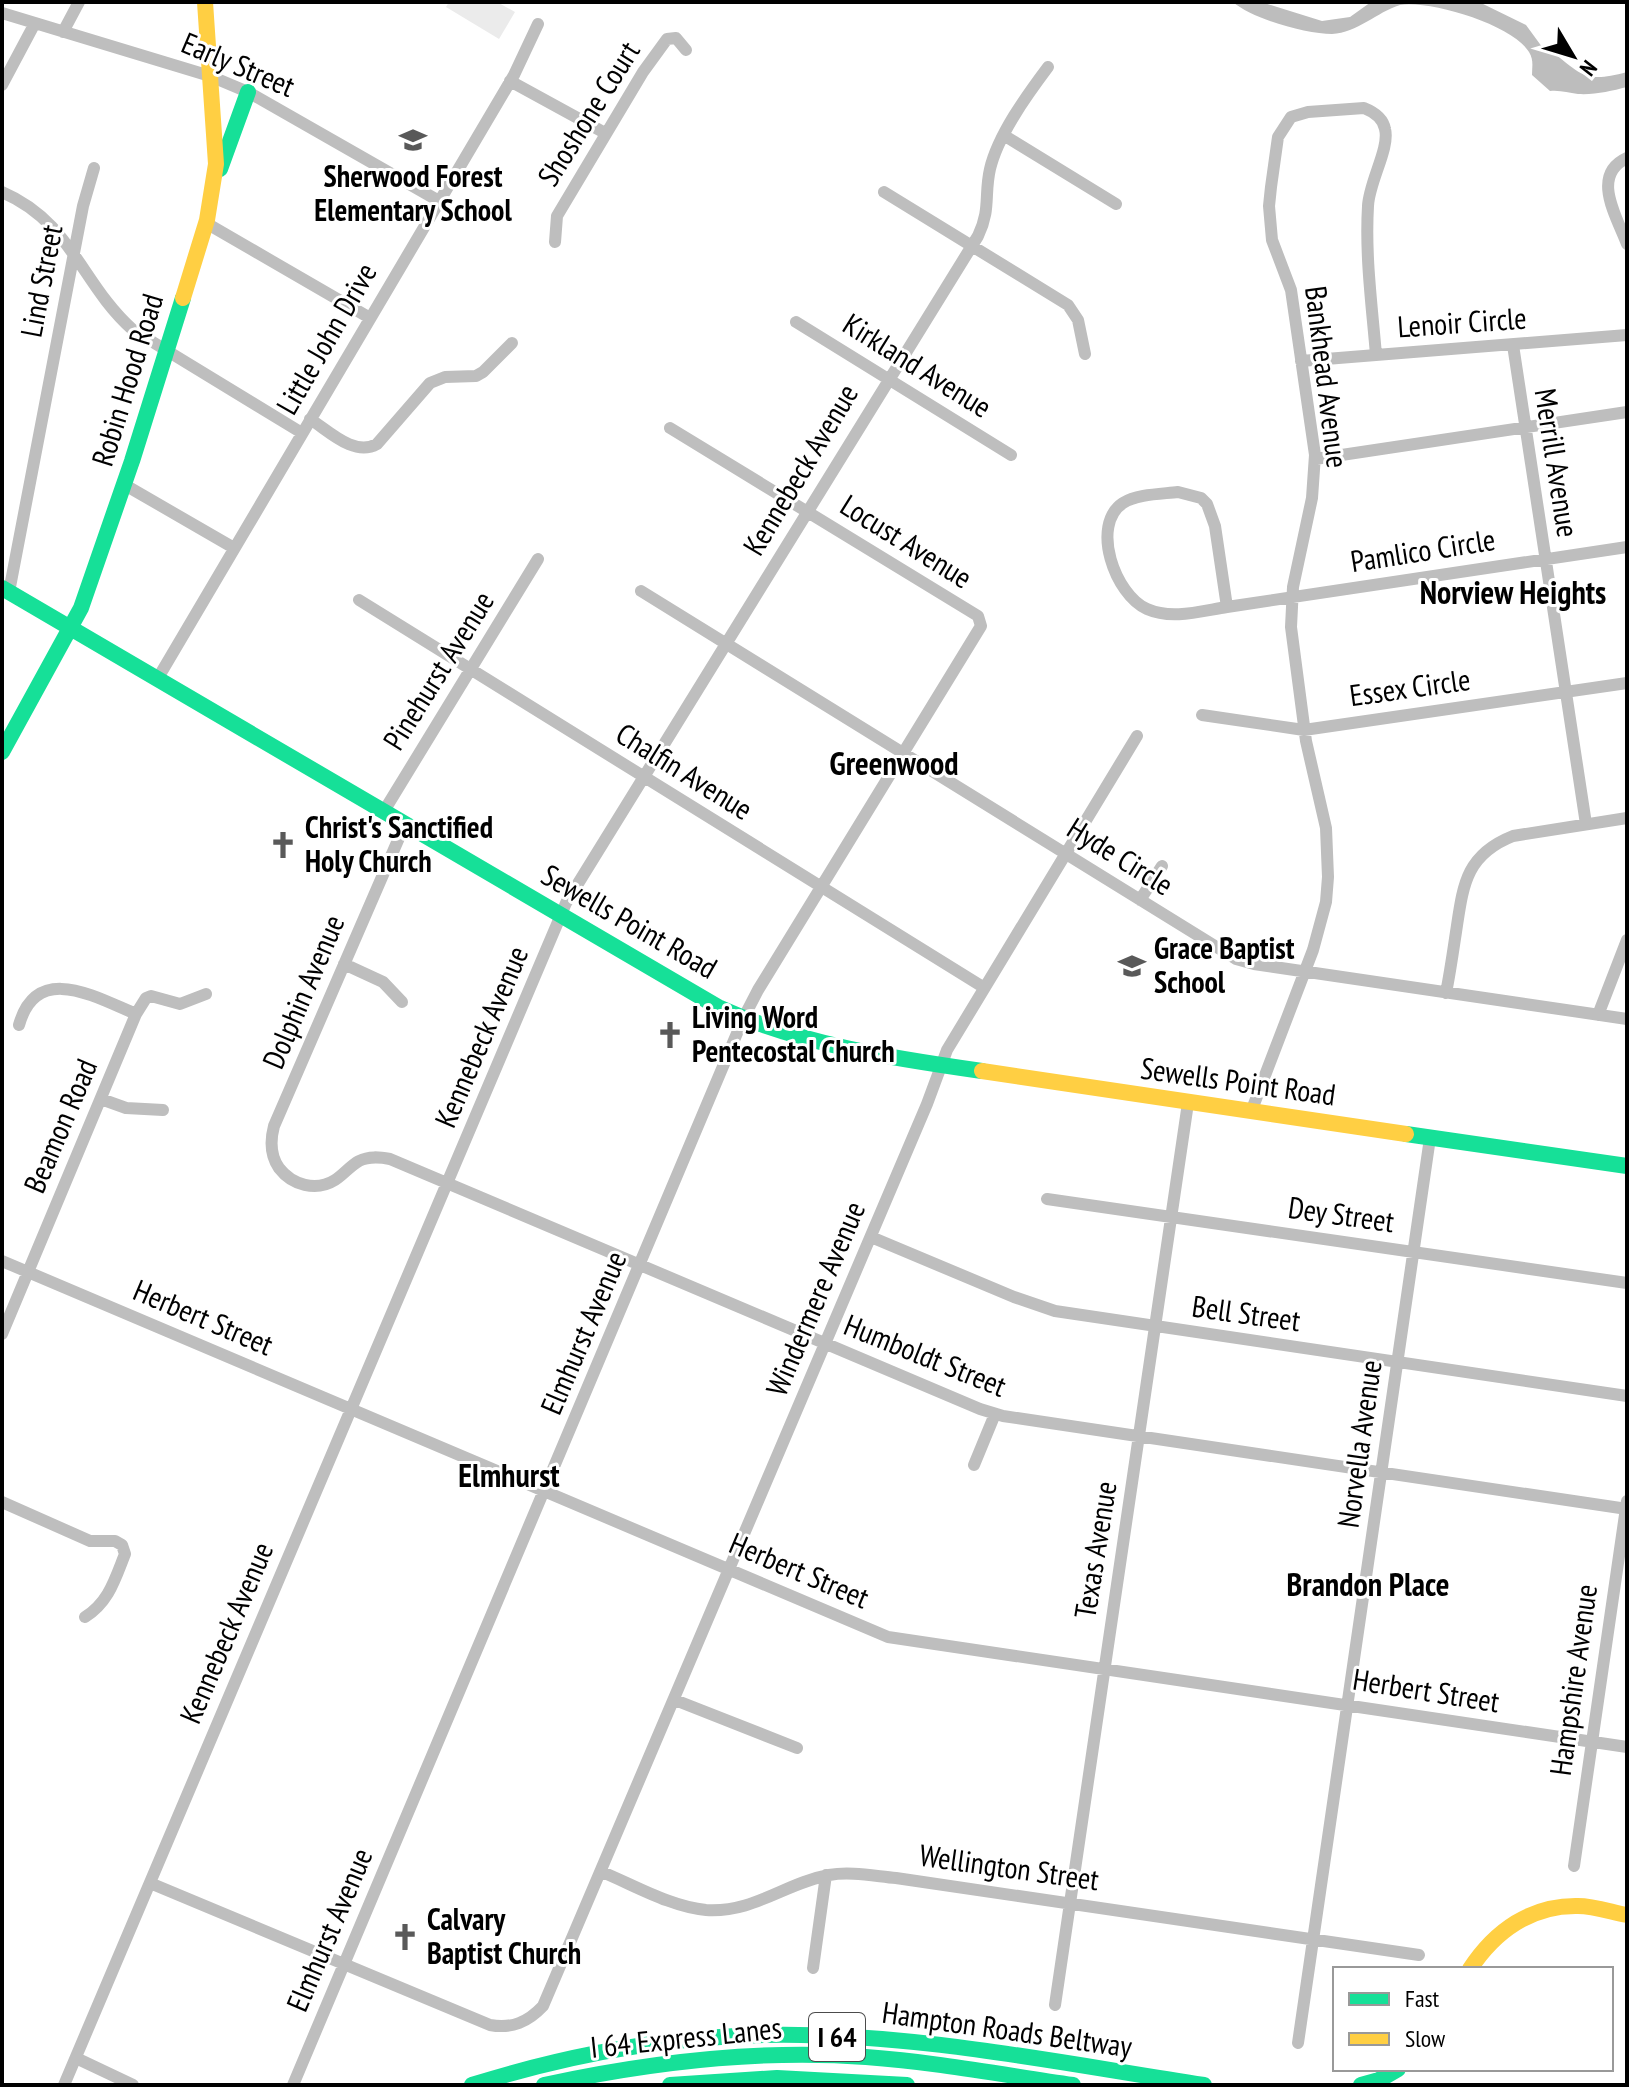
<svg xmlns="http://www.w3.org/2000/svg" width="1629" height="2087" font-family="'PT Sans Narrow',sans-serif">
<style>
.green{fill:#ebebeb}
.water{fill:#bdbdbd}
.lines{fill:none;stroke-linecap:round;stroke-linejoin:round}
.street{stroke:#bebebe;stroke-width:12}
.fast{stroke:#16e098;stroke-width:16}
.slow{stroke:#ffcf43;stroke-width:16}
.labels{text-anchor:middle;stroke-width:6;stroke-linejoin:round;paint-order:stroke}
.shield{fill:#fff;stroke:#4c4c4c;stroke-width:2}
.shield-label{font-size:28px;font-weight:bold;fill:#000}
.street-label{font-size:30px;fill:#000;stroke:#fff}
.poi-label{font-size:30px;font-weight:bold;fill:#000;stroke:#fff;text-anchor:start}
.neighbourhood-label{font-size:32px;font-weight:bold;fill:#000;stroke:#fff}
</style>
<rect width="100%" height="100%" fill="#fff"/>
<path class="green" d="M449,2H497L515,12L499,39L446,7Z"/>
<path class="water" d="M1233,2H1261L1322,21L1350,17L1371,2H1479L1526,25L1545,51L1549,49C1581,74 1584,84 1627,72V87C1611,91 1595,95 1578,94C1568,93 1561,90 1550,91L1532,75C1532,67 1534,60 1529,52C1513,25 1430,0 1400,5C1377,12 1357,33 1332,34C1307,34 1252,19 1233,2Z"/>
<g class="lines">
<path class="street" d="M2,13L210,76L248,92L439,201
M63,32L79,2
M510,81L605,133
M2,85L35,23
M1005,136L1116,204
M1627,158C1590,175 1617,217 1627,244
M2,192C72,222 81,284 133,330L302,433
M884,192L1068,305L1078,320L1085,354
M206,223L370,318
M555,242L557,216L643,72L667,39L676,38L686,50
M796,322L1011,455
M1513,345L1586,824
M1301,361L1627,335
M310,419C329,431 354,457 377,444L430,383L445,377L476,376L483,372L512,343
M1315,459L1627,412
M125,485L234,548
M1178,492L1201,498L1207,504L1215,526L1227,607C1201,611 1172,620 1147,609C1115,595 1090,525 1123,503C1137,494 1162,494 1178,492Z
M641,591L1236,959L1254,964L1627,1019
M9,592L83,206L94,168
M359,600L983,987
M1227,607L1627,547
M158,678L514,75L538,24
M1202,715L1304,730L1627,683
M384,811L538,559
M405,824L274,1126C270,1141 270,1155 279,1168C292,1185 316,1192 335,1180C343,1175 350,1166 359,1161C369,1156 379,1157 390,1159L980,1409L1003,1416L1627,1509
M1140,900L1162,866
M344,964L383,982L402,1002
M1446,993C1450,973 1453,952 1456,932C1463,886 1465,855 1513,836L1627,818
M1598,1015L1627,940
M19,1025C37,962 95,997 136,1014
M101,1099L126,1108L163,1110
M1251,1112L1313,950L1326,902L1328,877L1326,828L1306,741L1291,627L1293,587L1312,498L1315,455L1291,290L1272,240L1269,206L1271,187L1278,137L1291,117L1308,112L1364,108C1374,112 1383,118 1385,129C1390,148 1369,182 1368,206C1365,256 1372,306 1376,355
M1047,1199L1627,1283
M871,1237L1014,1297L1055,1311L1627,1396
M2,1261L888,1637L1627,1747
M2,1334L136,1014L146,998L151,996L180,1004L206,994
M974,1465L995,1414
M2,1502L90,1541H115L122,1545L125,1554C115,1579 109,1602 85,1617
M675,1700L797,1748
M1574,1866L1627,1501
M602,1872C634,1885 671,1907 706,1910C754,1913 785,1883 829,1875C850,1871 874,1876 896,1878L1419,1955
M150,1883L490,2025C512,2029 528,2022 543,2006L927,1104L947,1050L1137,736
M813,1968L826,1875
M1055,2005L1188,1103
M1298,2043L1430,1138
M76,2058L133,2085
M64,2085L566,903L978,236C991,209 984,195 990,169C998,135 1027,95 1048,67
M293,2085L743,1019L758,990L981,626L978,616L670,428"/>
<path class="fast" d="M220,169L248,92
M2,588L718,1007C802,1045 891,1058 982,1071
M2,752L81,608L132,461L183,298
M1406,1134L1627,1166
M472,2085C567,2055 664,2037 764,2035C912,2032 1059,2063 1204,2085
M544,2085C650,2062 758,2049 866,2057C936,2062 1004,2075 1073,2085
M670,2085L777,2078L907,2085
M1361,2085L1379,2080L1398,2069"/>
<path class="slow" d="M183,298L207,220L216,164L205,2
M982,1071L1406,1134
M1470,1969C1495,1931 1531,1905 1578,1906C1594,1906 1611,1912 1627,1915"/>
</g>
<defs>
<g id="school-bare" transform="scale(2.16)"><path d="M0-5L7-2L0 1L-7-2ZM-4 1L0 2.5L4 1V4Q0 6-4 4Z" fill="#595959" stroke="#fff" stroke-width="2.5" paint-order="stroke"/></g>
<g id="church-bare" transform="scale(2.16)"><path d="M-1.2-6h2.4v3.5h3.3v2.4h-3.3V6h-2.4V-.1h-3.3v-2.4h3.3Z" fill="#595959" stroke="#fff" stroke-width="2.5" paint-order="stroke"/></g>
</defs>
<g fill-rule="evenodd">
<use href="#school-bare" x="413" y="140"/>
<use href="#church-bare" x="283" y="845"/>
<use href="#school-bare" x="1132" y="966"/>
<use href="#church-bare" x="670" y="1035"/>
<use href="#church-bare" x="405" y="1937"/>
</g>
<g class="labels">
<rect class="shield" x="809" y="2013" width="56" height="48" rx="6"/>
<g class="shield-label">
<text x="837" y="2047">I 64</text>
</g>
<g class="street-label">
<text transform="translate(238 65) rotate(23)" y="10">Early Street</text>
<text transform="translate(589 114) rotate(-58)" y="10">Shoshone Court</text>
<text transform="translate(42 281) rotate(-79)" y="10">Lind Street</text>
<text transform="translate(1462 323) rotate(-4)" y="10">Lenoir Circle</text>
<text transform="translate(327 339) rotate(-60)" y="10">Little John Drive</text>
<text transform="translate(917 366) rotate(32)" y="10">Kirkland Avenue</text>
<text transform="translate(1326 377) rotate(83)" y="10">Bankhead Avenue</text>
<text transform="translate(128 380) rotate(-73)" y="10">Robin Hood Road</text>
<text transform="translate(1556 463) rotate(81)" y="10">Merrill Avenue</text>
<text transform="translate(801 470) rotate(-59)" y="10">Kennebeck Avenue</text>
<text transform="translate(906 542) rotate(32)" y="10">Locust Avenue</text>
<text transform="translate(1423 551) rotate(-9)" y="10">Pamlico Circle</text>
<text transform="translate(439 671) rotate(-58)" y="10">Pinehurst Avenue</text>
<text transform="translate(1410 688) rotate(-8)" y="10">Essex Circle</text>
<text transform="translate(684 772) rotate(32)" y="10">Chalfin Avenue</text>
<text transform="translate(1120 857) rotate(32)" y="10">Hyde Circle</text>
<text transform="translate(629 922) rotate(30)" y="10">Sewells Point Road</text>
<text transform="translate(304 992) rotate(-67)" y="10">Dolphin Avenue</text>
<text transform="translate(482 1037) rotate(-67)" y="10">Kennebeck Avenue</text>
<text transform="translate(1238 1082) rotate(8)" y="10">Sewells Point Road</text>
<text transform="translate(61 1126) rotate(-67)" y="10">Beamon Road</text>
<text transform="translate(1341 1215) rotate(8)" y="10">Dey Street</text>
<text transform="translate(816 1299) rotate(-67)" y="10">Windermere Avenue</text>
<text transform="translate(1246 1314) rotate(8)" y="10">Bell Street</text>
<text transform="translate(203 1318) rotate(23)" y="10">Herbert Street</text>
<text transform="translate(584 1333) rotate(-67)" y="10">Elmhurst Avenue</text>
<text transform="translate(925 1356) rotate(22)" y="10">Humboldt Street</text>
<text transform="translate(1360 1444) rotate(-82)" y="10">Norvella Avenue</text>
<text transform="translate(1096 1550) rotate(-81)" y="10">Texas Avenue</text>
<text transform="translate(799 1571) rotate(23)" y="10">Herbert Street</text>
<text transform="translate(227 1633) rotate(-67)" y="10">Kennebeck Avenue</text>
<text transform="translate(1574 1680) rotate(-82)" y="10">Hampshire Avenue</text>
<text transform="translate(1426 1691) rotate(9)" y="10">Herbert Street</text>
<text transform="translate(1009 1868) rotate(8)" y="10">Wellington Street</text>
<text transform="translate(330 1930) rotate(-67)" y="10">Elmhurst Avenue</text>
<text transform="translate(1007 2030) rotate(8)" y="10">Hampton Roads Beltway</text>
<text transform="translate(686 2038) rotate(-6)" y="10">I 64 Express Lanes</text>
</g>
<g class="poi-label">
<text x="413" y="187" text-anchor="middle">Sherwood Forest<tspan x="413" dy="34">Elementary School</tspan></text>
<text x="305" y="838">Christ's Sanctified<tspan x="305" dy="34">Holy Church</tspan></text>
<text x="1154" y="959">Grace Baptist<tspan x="1154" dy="34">School</tspan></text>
<text x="692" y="1028">Living Word<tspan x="692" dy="34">Pentecostal Church</tspan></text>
<text x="427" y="1930">Calvary<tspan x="427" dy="34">Baptist Church</tspan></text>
</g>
<g class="neighbourhood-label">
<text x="1513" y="604">Norview Heights</text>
<text x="894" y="775">Greenwood</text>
<text x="509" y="1487">Elmhurst</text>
<text x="1368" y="1596">Brandon Place</text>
</g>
</g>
<rect width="1629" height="2087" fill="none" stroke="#000000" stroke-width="8"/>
<rect x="1333" y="1967" width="280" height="104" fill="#ffffff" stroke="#999999" stroke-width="2"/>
<rect x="1349" y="1993" width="40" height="12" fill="#16e098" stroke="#999999" stroke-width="2"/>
<text x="1405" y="2007" font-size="24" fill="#000000">Fast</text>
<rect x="1349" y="2033" width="40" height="12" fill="#ffcf43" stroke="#999999" stroke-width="2"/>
<text x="1405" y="2047" font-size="24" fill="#000000">Slow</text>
<g transform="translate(1573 56) rotate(128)" stroke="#ffffff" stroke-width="6" paint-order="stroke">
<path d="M0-6L14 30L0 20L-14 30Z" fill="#000000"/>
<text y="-12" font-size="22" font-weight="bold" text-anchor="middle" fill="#000000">N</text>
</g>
</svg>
